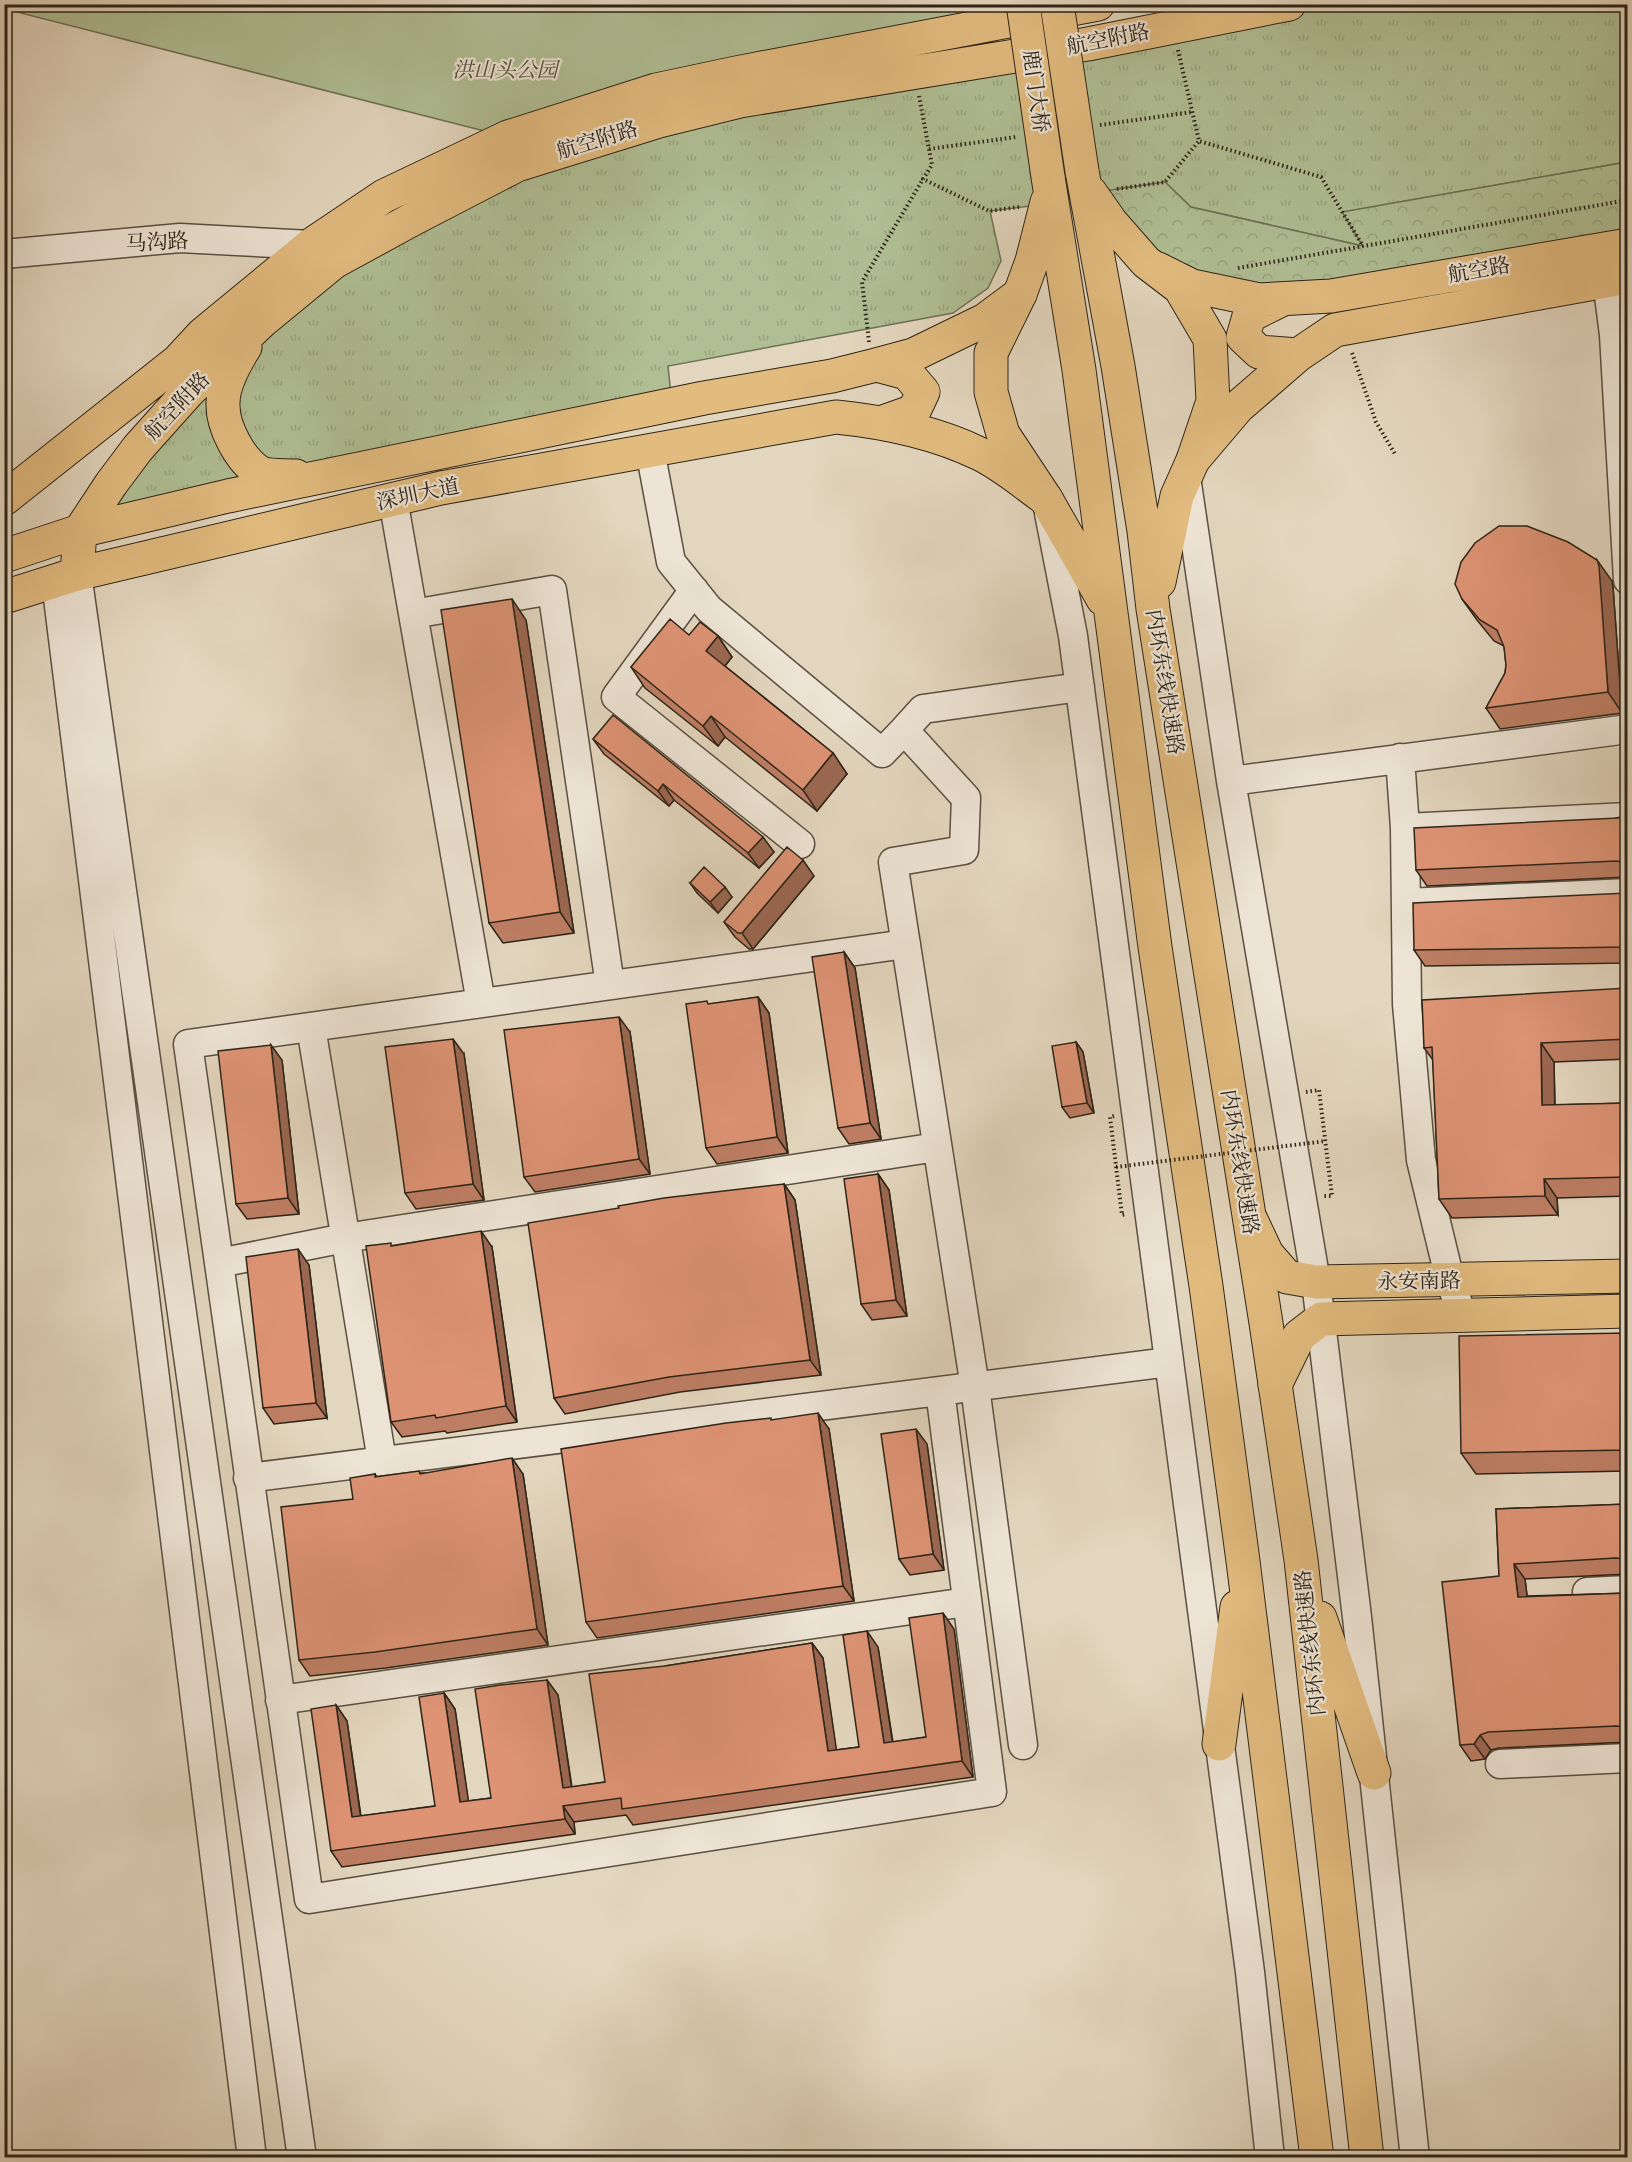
<svg xmlns="http://www.w3.org/2000/svg" width="1632" height="2162" font-family="'Old Standard TT','Noto Serif SC',serif">
<style>
.grass{fill:url(#grass-tufts);stroke:#6e7156;stroke-width:1.5}
.forest{fill:url(#forest-crowns);stroke:#6e7156;stroke-width:1.5}
.green{fill:#b0be94;stroke:#6e7156;stroke-width:1.5}
.lines{fill:none;stroke-linecap:round;stroke-linejoin:round}
.minor-casing{stroke:#5a5042;stroke-width:31}
.major-casing{stroke:#2d2418;stroke-width:35}
.highway-casing{stroke:#2d2418;stroke-width:35}
.path{stroke:#2d2418;stroke-width:4;stroke-dasharray:1.5 3;stroke-linecap:butt}
.minor{stroke:#ede4d5;stroke-width:28}
.major{stroke:#e2bb7f;stroke-width:33}
.highway{stroke:#e2bb7f;stroke-width:33}
.highway-bridge-casing{stroke:#2d2418;stroke-width:35;stroke-linecap:butt}
.path-bridge{stroke:#2d2418;stroke-width:4;stroke-dasharray:1.5 3;stroke-linecap:butt}
.highway-bridge{stroke:#e2bb7f;stroke-width:33}
.wall{fill:#be7e64;stroke:#2d2418;stroke-width:1.5}
.shaded-wall{fill:#9b6751;stroke:#2d2418;stroke-width:1.5}
.building{fill:#dd9374;stroke:#2d2418;stroke-width:1.5}
.labels{text-anchor:middle;stroke-width:4.5;stroke-linejoin:round;paint-order:stroke}
.street-label{font-size:21px;fill:#2d2418;stroke:#ede4d5}
.park-label{font-size:21px;font-style:italic;fill:#4e4a37;stroke:#ede4d5}
</style>
<defs>
<pattern id="grass-tufts" width="24" height="20" patternUnits="userSpaceOnUse" patternTransform="scale(1.5)"><rect width="24" height="20" fill="#b0be94"/><path d="M3 7l-1-3M5 7V3M7 7l1-3M15 17l-1-3M17 17v-4M19 17l1-3" fill="none" stroke="#98a37f"/></pattern>
<pattern id="forest-crowns" width="20" height="18" patternUnits="userSpaceOnUse" patternTransform="scale(1.5)"><rect width="20" height="18" fill="#b0be94"/><path d="M2 6a3 3 0 1 1 6 0M12 15a3 3 0 1 1 6 0" fill="none" stroke="#98a37f"/></pattern>
</defs>
<rect width="100%" height="100%" fill="#e3d6be"/>
<filter id="stains"><feTurbulence type="fractalNoise" baseFrequency=".00333" numOctaves="4"/><feColorMatrix values="0 0 0 0 .2 0 0 0 0 .09 0 0 0 0 .02 0 0 0 .5 -.17"/></filter>
<radialGradient id="worn" r=".72"><stop offset=".6" stop-color="#630" stop-opacity="0"/><stop offset="1" stop-color="#630" stop-opacity=".3"/></radialGradient>
<path class="grass" d="M1289,5H1627V162L1343,212L1363,246L1191,207L1165,182L1091,193L1047,204L990,211L1001,261L988,288L953,313L668,366L672,405L80,531L111,484L334,262L659,121Z"/>
<path class="forest" d="M1627,162V245L1331,296L1192,286L1091,193L1165,182L1191,207L1363,246L1342,212Z"/>
<path class="green" d="M994,4L996,23L508,137L5,9L4,5Z"/>
<g class="lines">
<g class="minor-casing">
<path id="minor" d="M4,254L180,238L311,245
M1607,280L1614,335L1628,580
M650,450L671,562L709,609L882,753L904,730L966,798L964,850L893,862L975,1387L1023,1745
M1186,477L1231,781L1316,1282L1357,1617L1415,2158
M393,499L481,1003
M1049,513L1073,636L1250,1972L1270,2158
M77,574L302,2158
M56,582L252,2158
M694,590L616,697L800,844
M413,614L552,590L610,985
M904,730L923,709L1080,687
M1400,758L1405,828
M1231,781L1628,729
M1406,903L1628,893
M906,944L188,1044L309,1899L992,1792L940,1391
M311,1027L382,1461
M219,1263L345,1238L937,1147
M1462,1315L1450,1280L1421,1160L1407,1004L1405,828L1628,817
M248,1478L1169,1362
M1587,1592L1628,1590
M280,1700L967,1602
M1500,1764L1628,1758"/>
</g>
<g class="major-casing">
<path id="major" d="M1158,269L1192,286L1259,300L1331,296L1628,245
M1283,299L1249,316L1243,337L1259,352L1298,355
M245,347C235,363 223,384 223,403C222,426 240,460 259,472C268,477 286,475 296,476
M877,365L907,373L923,392L914,411L883,422
M1193,460L1238,407L1298,355L1335,330L1628,277
M4,499L178,361L203,334L311,245L384,196L508,137L656,90L736,73L1098,4
M4,556L80,531L228,496L704,398L832,376L872,366L913,355L985,320L1020,294
M77,574L80,531L111,484L138,448L189,391L261,322L334,262L411,220L517,165L659,121L740,101L1088,44L1289,4
M4,597L77,574L441,488L836,417C886,422 935,432 980,454C1003,465 1025,484 1046,499
M1251,1220L1267,1254L1287,1277L1316,1282L1628,1276
M1275,1385L1299,1336L1321,1319L1628,1311"/>
</g>
<g class="highway-casing">
<path id="highway" d="M1082,171L1118,366L1144,531L1153,609L1266,1323L1301,1560L1367,2158
M1048,177L1079,370L1155,947L1206,1286L1243,1561L1317,2158
M1090,192L1111,222L1146,262L1180,288L1210,339L1213,401L1193,460L1177,496L1159,582
M1047,202L1032,261L1020,294L991,353V392L1003,434L1046,499L1103,599
M1320,1618L1374,1773
M1219,1744L1237,1607"/>
</g>
<path class="path" d="M1178,50L1199,141L1321,177L1363,246
M919,96L932,165L923,179L989,211L1019,207
M1100,125L1192,112
M929,149L1016,137
M1117,189L1165,182L1199,141
M1238,268L1628,200
M869,342L862,282L923,179
M1352,353L1376,422L1395,454
M1306,1092L1319,1090L1332,1196H1323
M1114,1116L1110,1117L1122,1215L1127,1214"/>
<use href="#minor" class="minor"/>
<use href="#major" class="major"/>
<use href="#highway" class="highway"/>
<g class="highway-bridge-casing">
<path id="highway-bridge" d="M1023,4L1048,177
M1057,4L1082,171"/>
</g>
<path class="path-bridge" d="M1116,1167L1326,1141"/>
<use href="#highway-bridge" class="highway-bridge"/>
</g>
<path class="wall" d="M1612,581L1613,587L1622,713L1500,729L1486,708L1505,673L1506,665L1504,646L1494,641L1477,620L1462,599Z
M526,620L574,933L503,943L489,923Z
M689,635L718,636L732,657L725,666L833,753L847,774L817,811L725,737L718,746L645,688L631,667Z
M593,739L774,852L759,868L674,800L669,806L604,754Z
M1628,815V877L1427,886L1416,870Z
M814,876L753,949H749L735,937L724,922Z
M690,883L732,897L718,913L697,893Z
M1628,893V963L1425,966L1414,950Z
M844,952L855,968L881,1139L849,1144L838,1128Z
M1628,988V1059L1554,1062L1555,1105L1628,1103V1196L1557,1198L1558,1215L1452,1218L1439,1199L1433,1060L1424,1048Z
M758,997L769,1013L788,1153L717,1164L706,1148L710,1004Z
M630,1032L650,1174L535,1192L524,1177Z
M1076,1042L1083,1052L1094,1113L1070,1118L1062,1107Z
M464,1054L484,1200L416,1209L405,1193Z
M282,1060L299,1214L247,1219L236,1204Z
M878,1174L889,1190L907,1316L872,1320L861,1304Z
M784,1184L795,1200L821,1375L680,1392L565,1414L554,1398Z
M492,1247L517,1422L447,1433L445,1431L402,1437L391,1422Z
M309,1265L327,1418L274,1424L263,1408Z
M1628,1333V1471L1476,1474L1461,1453Z
M829,1429L854,1601L597,1638L586,1622Z
M927,1444L944,1570L910,1575L899,1559Z
M421,1473L523,1474L548,1645L386,1668L310,1676L299,1660L353,1499L375,1474L377,1477Z
M1628,1504V1574L1525,1579L1527,1596L1628,1593V1742L1499,1748L1491,1750L1485,1759L1471,1761L1460,1745L1499,1576L1496,1509Z
M954,1629L973,1777L633,1825L626,1815L574,1822L575,1834L342,1867L331,1851L336,1705L347,1721L361,1816L435,1806L444,1693L455,1709L468,1801L491,1798L547,1680L558,1695L572,1787L605,1782L665,1666L812,1643L823,1658L836,1750L859,1747L878,1647L893,1742L926,1737Z"/>
<path class="shaded-wall" d="M1597,560L1612,581L1613,587L1622,713L1608,692Z
M512,599L526,620L574,933L560,912Z
M718,636L732,657L720,672L706,651Z
M711,716L725,737L718,746L703,726Z
M833,753L847,774L817,811L803,790Z
M663,784L674,800L669,806L658,791Z
M763,837L774,852L759,868L748,853Z
M803,860L814,876L753,949L742,933Z
M725,887L732,897L718,913L710,902Z
M844,952L855,968L881,1139L870,1123Z
M758,997L769,1013L788,1153L777,1137Z
M619,1017L630,1032L650,1174L639,1159Z
M453,1039L464,1054L484,1200L473,1184Z
M1076,1042L1083,1052L1094,1113L1087,1103Z
M1541,1043L1554,1062L1555,1124L1542,1105Z
M271,1045L282,1060L299,1214L288,1198Z
M878,1174L889,1190L907,1316L896,1300Z
M1544,1179L1557,1198L1558,1215L1545,1196Z
M784,1184L795,1200L821,1375L810,1360Z
M481,1231L492,1247L517,1422L506,1406Z
M298,1249L309,1265L327,1418L316,1403Z
M818,1413L829,1429L854,1601L843,1586Z
M916,1429L927,1444L944,1570L933,1554Z
M512,1458L523,1474L548,1645L537,1629Z
M1514,1564L1525,1579L1529,1612L1518,1597Z
M943,1613L954,1629L973,1777L962,1761Z
M867,1631L878,1647L895,1759L884,1743Z
M812,1643L823,1658L839,1767L828,1751Z
M547,1680L558,1695L574,1804L563,1788Z
M444,1693L455,1709L471,1818L460,1802Z
M336,1705L347,1721L363,1833L352,1817Z
M1480,1735L1491,1750L1485,1759L1474,1744Z
M563,1806L574,1822L575,1834L565,1819Z"/>
<path class="building" d="M1499,526H1527L1568,542L1597,560L1599,566L1608,692L1486,708L1505,673L1506,665L1504,647L1497,630L1480,620L1462,599L1455,584L1461,562L1475,543Z
M512,599L560,912L489,923L441,610Z
M670,619L689,635L700,622L718,636L706,651L833,753L803,790L711,716L703,726L631,667Z
M613,715L763,837L748,853L663,784L658,791L593,739Z
M1626,815H1628V863L1616,861L1416,870L1414,828L1618,818Z
M787,847L803,860L742,933H738L724,922Z
M704,867L725,887L710,902L690,883Z
M1628,893V947L1414,950L1413,903Z
M844,952L870,1123L838,1128L812,957Z
M1628,988V1039L1541,1043L1542,1105L1628,1103V1177L1544,1179L1545,1196L1439,1199L1432,1047L1424,1048L1422,1000Z
M758,997L777,1137L706,1148L686,1004L707,1001L708,1004Z
M619,1017L639,1159L524,1177L504,1030Z
M453,1039L473,1184L405,1193L385,1047Z
M1076,1042L1087,1103L1062,1107L1052,1046Z
M271,1045L288,1198L236,1204L218,1051Z
M878,1174L896,1300L861,1304L844,1179Z
M784,1184L810,1360L669,1377L554,1398L528,1223L619,1208L618,1206L664,1198Z
M481,1231L506,1406L436,1418L435,1415L391,1422L366,1246L391,1243V1246Z
M298,1249L316,1403L263,1408L246,1257Z
M1628,1333V1450L1461,1453L1459,1336Z
M818,1413L843,1586L586,1622L561,1449L726,1423L771,1418V1420Z
M916,1429L933,1554L899,1559L881,1434Z
M512,1458L537,1629L375,1652L299,1660L281,1507L353,1499L350,1478L375,1474V1477L419,1471L420,1474Z
M1628,1504V1559L1616,1558L1514,1564L1518,1597L1628,1593V1727L1616,1726L1488,1732L1480,1735L1474,1744L1460,1745L1442,1582L1499,1576L1496,1509Z
M943,1613L962,1761L622,1809L621,1798L563,1806L565,1819L331,1851L311,1709L336,1705L352,1817L435,1806L419,1697L444,1693L460,1802L491,1798L475,1689L500,1685L547,1680L563,1788L605,1782L589,1674L665,1666L812,1643L828,1751L859,1747L843,1635L867,1631L884,1743L926,1737L909,1618Z"/>
<g class="labels">
<g class="street-label">
<text transform="translate(1108 39) rotate(-11)" y="7">航空附路</text>
<text transform="translate(1036 91) rotate(82)" y="7">鹿门大桥</text>
<text transform="translate(597 140) rotate(-17)" y="7">航空附路</text>
<text transform="translate(157 242) rotate(-3)" y="7">马沟路</text>
<text transform="translate(1479 270) rotate(-10)" y="7">航空路</text>
<text transform="translate(177 406) rotate(-47)" y="7">航空附路</text>
<text transform="translate(418 494) rotate(-12)" y="7">深圳大道</text>
<text transform="translate(1165 682) rotate(81)" y="7">内环东线快速路</text>
<text transform="translate(1240 1162) rotate(81)" y="7">内环东线快速路</text>
<text transform="translate(1419 1281) rotate(-1)" y="7">永安南路</text>
<text transform="translate(1310 1643) rotate(-96)" y="7">内环东线快速路</text>
</g>
<g class="park-label">
<text x="505" y="77">洪山头公园</text>
</g>
</g>
<rect width="1632" height="2162" fill="none" stroke="#e3d6be" stroke-width="24"/>
<rect x="6" y="6" width="1620" height="2150" fill="none" stroke="#2d2418" stroke-width="3"/>
<rect x="12" y="12" width="1608" height="2138" fill="none" stroke="#2d2418" stroke-width="1.5"/>
<rect width="100%" height="100%" filter="url(#stains)"/>
<rect width="100%" height="100%" fill="url(#worn)"/>
</svg>
